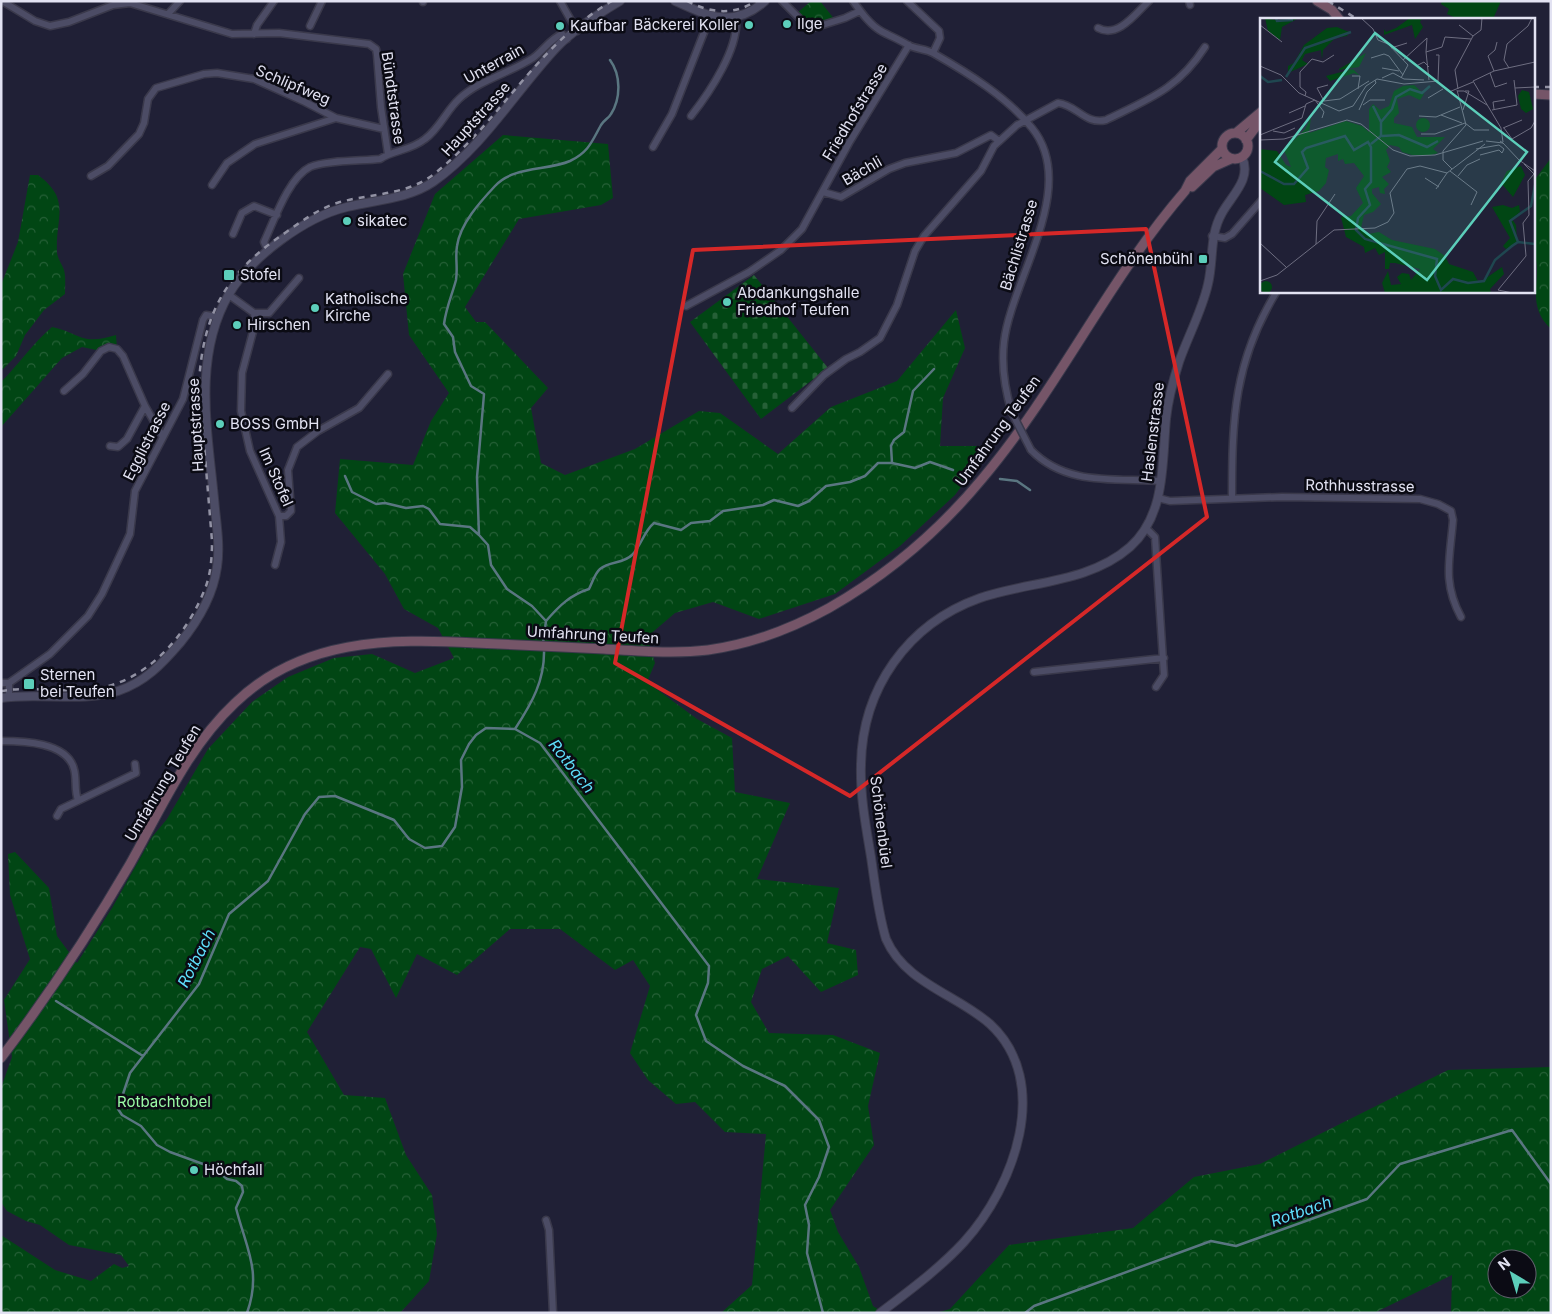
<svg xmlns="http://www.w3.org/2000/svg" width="1552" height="1314" font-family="Inter,sans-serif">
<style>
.grass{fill:#014614}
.forest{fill:url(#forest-crowns);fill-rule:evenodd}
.cemetery{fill:url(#cemetery-stones)}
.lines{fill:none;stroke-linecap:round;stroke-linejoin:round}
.stream{stroke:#5a7681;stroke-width:2.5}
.minor-casing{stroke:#3a394b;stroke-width:9}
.tertiary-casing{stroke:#3a394b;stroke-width:10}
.secondary-casing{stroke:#3a394b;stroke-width:11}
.minor{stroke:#4c4c65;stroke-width:6}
.tertiary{stroke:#4c4c65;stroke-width:8}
.secondary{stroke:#755568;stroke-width:9}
.rail{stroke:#9292a4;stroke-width:2.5;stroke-dasharray:6 6;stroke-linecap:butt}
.minor-bridge-casing{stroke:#3a394b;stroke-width:9;stroke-linecap:butt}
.minor-bridge{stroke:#4c4c65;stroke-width:6}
.marked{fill:none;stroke:#d62828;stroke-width:4;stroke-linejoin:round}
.poi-dot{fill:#5cceba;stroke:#0b0b14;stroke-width:2}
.labels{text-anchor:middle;stroke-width:5;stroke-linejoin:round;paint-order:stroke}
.poi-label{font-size:15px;fill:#e2e2f2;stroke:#0b0b14;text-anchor:start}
.street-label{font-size:15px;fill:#e2e2f2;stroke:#0b0b14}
.park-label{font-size:15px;fill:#9bfca6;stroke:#0b0b14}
.water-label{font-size:16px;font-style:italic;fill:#5edefa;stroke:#0b0b14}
.inset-river{fill:none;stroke:#1f4750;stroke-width:2.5}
.inset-road{fill:none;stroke:#6e6e81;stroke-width:1}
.view{fill:#5cceba;fill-opacity:0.15;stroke:#5cceba;stroke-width:2.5}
.inset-edge{fill:none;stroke:#e2e2f2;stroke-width:2.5}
</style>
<defs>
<pattern id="forest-crowns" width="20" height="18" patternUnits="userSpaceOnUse" patternTransform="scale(1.25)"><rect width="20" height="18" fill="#014614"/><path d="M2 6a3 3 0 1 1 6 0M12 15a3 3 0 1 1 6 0" fill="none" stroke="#266037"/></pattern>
<pattern id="cemetery-stones" width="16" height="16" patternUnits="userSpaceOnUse" patternTransform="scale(1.25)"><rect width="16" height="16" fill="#014614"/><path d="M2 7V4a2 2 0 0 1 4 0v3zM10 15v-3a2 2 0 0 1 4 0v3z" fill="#266037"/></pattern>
</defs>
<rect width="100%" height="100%" fill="#202036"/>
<path class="grass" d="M1442,1H1501L1493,19H1458L1447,14L1449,9L1441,4Z"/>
<path class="forest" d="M811,1H820L835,20L810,27L796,14Z
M503,135L608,144L613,198L601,205L519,219L465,307L476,322H485L548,388L531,408L541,463L565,475L635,449L699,411L720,413L778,454L831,407L897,381L956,310L965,348L943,398L940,446H991L955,495L900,546L835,594L759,619L713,602L675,613L647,637L655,663L647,682L697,719L732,738L735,792L790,803L757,879L839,888L827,943L856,950L858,975L821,992L788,956L762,969L751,1002L769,1033L833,1035L880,1053L868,1106L874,1145L830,1210L838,1232L859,1267L873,1306L884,1313H721L752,1285L766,1134L725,1132L695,1102L676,1104L648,1080L630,1053L650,986L633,960L615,970L560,929H510L457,975L417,954L396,998L371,949L360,947L307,1032L344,1095L385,1098L406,1155L432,1195L437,1234L429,1281L400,1313H1V1235L55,1270L91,1281L114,1264L122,1268L129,1266L121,1255L69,1245L40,1225L26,1221L7,1211L1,1202V1088L12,1057L4,1000L30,959L10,895L8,854L15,852L49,888L57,936L77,963L112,908L152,837L167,819L208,749L252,702L288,677L334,658L372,654L415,673L454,658L438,628L404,609L385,574L335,513L340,459L413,465L431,421L449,393L409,335L403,274L435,194Z
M1551,158V329C1523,303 1545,276 1533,251V182Z
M30,175H38C72,200 55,218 57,252C57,258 62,264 64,270C66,277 65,286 65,294L44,310L25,335L16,356L1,371V285L18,242Z
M52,327C67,330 71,334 83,338C93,341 106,338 116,335L117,349L101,351L82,347L62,358L1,427V382C19,364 33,343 52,327Z
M1551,1067V1313H1451L1452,1275L1374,1313H936L950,1309L1009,1245L1133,1228L1194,1177L1260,1164L1448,1070ZM1497,1259H1527V1289H1497Z"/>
<path class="cemetery" d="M754,275L828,368L761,419L690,322Z"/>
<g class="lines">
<path class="stream" d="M892,463L915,468L930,462L953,470
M345,476L352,492L376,504L385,503L406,508L423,506L429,509L440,524L470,527L479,535
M1000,479L1017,481L1030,490
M546,621C559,606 570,595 589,589C592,583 595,573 600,569C610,561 623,564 632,555C641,546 644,531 654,523L681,530L691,523L710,521L723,511L763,505L774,500L798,506L809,501L826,486L850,482L865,476L878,463H892L891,446L894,440L904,432L913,391L934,369
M543,643L546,621L532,606L507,589L491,565L488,545L479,535L477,477L484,394L471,386L455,352L453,337L444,324C446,308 452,295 456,280C458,268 455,257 457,246C460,224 480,202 495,186C513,166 547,171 570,161C589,152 592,141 601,125C604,120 609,118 611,114C621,98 621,75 610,60
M515,729C532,703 545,680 544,649
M56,1001L143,1056
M247,1313C262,1271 246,1248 236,1208L243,1192L242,1186L236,1181L227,1179L214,1168L170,1152L157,1145L141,1126L122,1115L118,1109L130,1073L199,984L229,914L268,881L305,814L319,797L335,796L394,820L409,839L425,848L442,846L455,827L462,787L461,760L469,744L476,735L486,728L515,729L540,743L709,966L708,983L696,1015L706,1041L743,1066L785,1086L819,1120L829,1147L819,1177L805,1205L809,1225L807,1253L823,1313
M1025,1313L1034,1306L1211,1241L1236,1246L1367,1199L1400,1164L1512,1130L1551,1184"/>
<g class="minor-casing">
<path id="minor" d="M2,1L35,21L50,26L69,22L113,5L130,3L232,34L279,33L369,44L376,49L377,55L381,107L388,154
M560,1L577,31
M782,1L810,29L845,18L860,11
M853,1C861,12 870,25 881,31C890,36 900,40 908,45C915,49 926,49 933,53C968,73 1007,97 1032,128C1080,187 1011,280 1004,342C1001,367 1005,390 1012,413
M907,1L939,31L940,38L933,53
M1189,1L1190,5
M423,2V1
M168,14L180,1
M310,26L322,1
M1098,28C1118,39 1136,13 1149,1
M254,34L257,25L274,1
M691,116C710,92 740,47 736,17
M653,147L672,114L710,17
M91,176L108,166L139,134L144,123L148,99L156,88L204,74L217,73L254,79L305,102L336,118L384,129
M212,185L227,163L255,144L336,118
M823,192L841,197L889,169L905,163L956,153L991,135L999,141
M233,234L242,213L254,206L277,215
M1212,236L1225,238L1232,234L1261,201
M268,251L264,242C274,221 288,178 310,167C326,160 362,161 380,159C393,150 410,151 425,139C440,128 446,111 459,99C479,80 510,73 533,58C543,51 550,39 562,34L567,39
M229,295L254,313L255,324L242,373L241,411L250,451L279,516L281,542L275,565
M686,306L749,272L781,250L802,229L849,143L909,45
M254,313H269L299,278
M64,391L83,374L101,351L109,347L117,349L123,356L145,406L163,437
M792,408L824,375L846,359L860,352L880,338L897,305L915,251L924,236L981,171L994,146L1017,125L1058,103C1077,105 1085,125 1106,120C1149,99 1178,89 1205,47
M110,446L118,447L127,439L145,406
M1031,450C1066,486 1114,478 1161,481
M1158,498L1170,501L1282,497L1420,499L1438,504L1451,511L1453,520C1450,558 1442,582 1461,617
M1232,498C1232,418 1234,361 1277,291
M279,516H286L291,511L288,470L297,447L318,431L359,408L388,374
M1146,528L1155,537L1164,675L1156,687
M1034,672L1164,658
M1,683H9
M9,683L50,654L88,616L102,594L130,534L135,491L183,399L203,320L206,315L218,317
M9,683V696
M1,741C23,741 67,742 74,769C77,779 74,790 78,800
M57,816L61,809L136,773L135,764
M546,1220L549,1230L553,1313"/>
</g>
<g class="tertiary-casing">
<path id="tertiary" d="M675,1C708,16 734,29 765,1
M1,698C40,692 81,703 118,691C145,682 162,664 180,643C198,621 213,596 217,567C220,548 217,528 215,509C209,438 191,359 229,294C251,257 305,217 347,207C375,200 408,199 433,182C483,147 515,92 556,48C573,30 598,14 620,1
M880,1313C910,1290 939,1269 964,1242C1014,1187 1053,1082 990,1024C956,994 905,983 886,939C878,913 875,884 871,857C866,827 860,796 861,765C862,689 907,624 980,598C1030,581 1089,583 1130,547C1166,515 1162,463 1166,419C1168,399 1173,381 1179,362C1188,336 1202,311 1208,284C1214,259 1209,236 1222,213C1232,195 1252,179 1242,157"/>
</g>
<g class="secondary-casing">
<path id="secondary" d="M1317,1L1332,10L1339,19
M1533,94L1551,95
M1236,133L1261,112
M1222 146a13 13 0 1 1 26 0a13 13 0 1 1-26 0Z
M1246,140L1261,120
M1192,187L1213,167L1231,159
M1,1058C48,996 91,931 130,864C161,809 188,747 235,703C301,639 389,638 476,643C518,645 561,647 604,649C639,651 674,654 708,650C751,644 791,629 829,608C887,575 939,531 982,479C1058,389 1108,280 1185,191L1190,181L1222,149"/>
</g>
<use href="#minor" class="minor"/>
<use href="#tertiary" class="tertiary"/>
<use href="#secondary" class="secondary"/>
<path class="rail" d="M687,1C710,13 733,16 756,1
M1328,1L1357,19
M1533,87H1551
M1,691C32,686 62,693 93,689C146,683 188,635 206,586C211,572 212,556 212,541L199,383C203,312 227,272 285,233C302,221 318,209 337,203C370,193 406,196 434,174C501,121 535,46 612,1"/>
<g class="minor-bridge-casing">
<path id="minor-bridge" d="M1012,413L1031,450"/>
</g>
<use href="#minor-bridge" class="minor-bridge"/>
</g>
<path class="marked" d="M1146,229L1207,517L850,796L615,663L693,250Z"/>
<g class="poi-dot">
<circle cx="787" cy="24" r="5"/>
<circle cx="749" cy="25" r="5"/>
<circle cx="560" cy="26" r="5"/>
<circle cx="347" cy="221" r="5"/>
<rect x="1198" y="254" width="10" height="10" rx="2.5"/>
<rect x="223" y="269" width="12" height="12" rx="2.5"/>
<circle cx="727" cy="302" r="5"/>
<circle cx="315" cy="308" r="5"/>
<circle cx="237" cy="325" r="5"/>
<circle cx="220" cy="424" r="5"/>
<rect x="23" y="678" width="12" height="12" rx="2.5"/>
<circle cx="194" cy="1170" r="5"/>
</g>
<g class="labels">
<g class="poi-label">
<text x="797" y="29">Ilge</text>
<text x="739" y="30" text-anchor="end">Bäckerei Koller</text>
<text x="570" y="31">Kaufbar</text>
<text x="357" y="226">sikatec</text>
<text x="1193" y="264" text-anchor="end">Schönenbühl</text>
<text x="240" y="280">Stofel</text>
<text x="737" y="298">Abdankungshalle<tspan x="737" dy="17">Friedhof Teufen</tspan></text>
<text x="325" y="304">Katholische<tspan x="325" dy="17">Kirche</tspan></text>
<text x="247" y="330">Hirschen</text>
<text x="230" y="429">BOSS GmbH</text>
<text x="40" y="680">Sternen<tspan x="40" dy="17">bei Teufen</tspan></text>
<text x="204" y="1175">Höchfall</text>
</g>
<g class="street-label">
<text transform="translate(494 64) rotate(-29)" y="5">Unterrain</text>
<text transform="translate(293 85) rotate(23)" y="5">Schlipfweg</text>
<text transform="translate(393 98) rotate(82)" y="5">Bündtstrasse</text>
<text transform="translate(855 112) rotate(-59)" y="5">Friedhofstrasse</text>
<text transform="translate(476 119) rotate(-48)" y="5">Hauptstrasse</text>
<text transform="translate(862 171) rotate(-30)" y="5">Bächli</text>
<text transform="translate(1019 245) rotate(-73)" y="5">Bächlistrasse</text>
<text transform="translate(196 425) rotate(-93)" y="5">Hauptstrasse</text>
<text transform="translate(998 431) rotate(-54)" y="5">Umfahrung Teufen</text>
<text transform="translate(1153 432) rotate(-83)" y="5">Haslenstrasse</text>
<text transform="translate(147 441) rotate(-63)" y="5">Egglistrasse</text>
<text transform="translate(276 477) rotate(66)" y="5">Im Stofel</text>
<text transform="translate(1360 486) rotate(1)" y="5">Rothhusstrasse</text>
<text transform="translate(593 635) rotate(3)" y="5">Umfahrung Teufen</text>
<text transform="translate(163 783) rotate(-59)" y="5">Umfahrung Teufen</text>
<text transform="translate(881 822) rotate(83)" y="5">Schönenbüel</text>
</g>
<g class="park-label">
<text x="164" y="1107">Rotbachtobel</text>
</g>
<g class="water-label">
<text transform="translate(572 766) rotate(52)" y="6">Rotbach</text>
<text transform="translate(196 958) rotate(-63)" y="6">Rotbach</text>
<text transform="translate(1301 1211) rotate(-19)" y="6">Rotbach</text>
</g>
</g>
<g transform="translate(1260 18)">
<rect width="275" height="275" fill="#202036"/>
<path d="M262,72L269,74L273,91L266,95L261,91L258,78Z" fill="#014614"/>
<path d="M5,0L20,3L37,1L22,9L20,22L8,13ZM150,0H162L160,4L163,9L155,21L152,7L124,17V11L126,14L136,10ZM77,9L89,14L87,18L75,20L63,32L62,41L61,32L45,36L42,42L48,46L28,55V48L34,45L44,27L67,10ZM106,35L99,49L79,52V51ZM93,51L100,58L94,55L70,63L66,58ZM154,67L164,76L160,82L149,77L137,81L139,95L134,100V105L152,109L157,119H185L173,131L178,135L171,137H152L142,134L139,129L130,127L126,132L130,143L127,149L131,154L122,159L129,166L124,171L125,176L120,175L119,169L112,171V175L121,186L113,194L104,197L101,210L108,216L119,214L132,222L175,231L185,238L189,246L213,254L219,265L242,249L244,256L230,271L231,275H125L122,265L128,253L131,267L141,266L137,259L142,255L149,256L151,262L160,251L135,245H130L129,251H125V234L119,237L115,230L105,235L104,229L86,219L81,199L91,198L103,185L96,170L104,158L94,145L85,146L83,141L78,143V136L66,140L65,149L69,152L66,165L59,173L45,177L46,184L24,187L0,170V131L17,133L26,147L31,149L24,132L45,111L51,99L49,115L86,103L102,108L109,114V91L113,86L120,92L129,88L134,73L143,68ZM261,148L265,157L253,179L241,165L247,153ZM243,187L252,190L259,187L260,194L252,201L256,207L257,225L246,231L243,228L250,220L232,189ZM0 269a6 6 0 1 1 12 0a6 6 0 1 1-12 0Z" fill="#014614"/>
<path d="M156 107a7 7 0 1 1 14 0a7 7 0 1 1-14 0Z" fill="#014614"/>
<path class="inset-river" d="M16,0L17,3L33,2M0,58L8,64L22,62M26,59L45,30L91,14M113,88L121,104M122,118L139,117L167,129L178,123M111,126L121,118V104L132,91L136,79L150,71L162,75L170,68M0,153L24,166H34L48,150L42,134L46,130L85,118L94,132L108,124L111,129V164L105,171L110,187L98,200L96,212L105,221L177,241L175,258L181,272L193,261L208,265L224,263L235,242L252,228L258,224L275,226M258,224L250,203L271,188L275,167"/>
<path class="inset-road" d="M101,0L113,11L118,22L128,26L148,47L141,60M0,7L22,24M199,7L213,18M213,18L221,12L222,0M131,30L147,25M111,40L124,36L129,38L143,57M143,42L167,20L166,34M0,48L21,57L39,75L79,93L93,88L106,68L117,61L144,66L178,63L179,37H176M156,48L164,44L169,49M122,50L139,53M249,50L244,42L247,26L268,8L272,0M234,53L228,38L235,32L237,24M230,55L235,69L247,65M92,58H100L98,71M122,60L133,55L144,61L164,62M169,62L166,34L182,29L185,19L211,21M178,64L189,74L213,64M255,70L275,69M198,71L195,52L213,18M198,73H204L227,87M45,78L46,74L40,69V54L52,41L63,44L74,37M168,80L183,71M55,82L64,94L62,100M64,83L80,81L109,63M64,83L57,70L68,67M103,87L110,82H125M234,91L233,84L245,82M99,92L107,74L116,65L115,62M203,92L209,73H205M232,92L257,87L254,62M29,95L45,88M181,97L202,105M159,98L176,99L200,89M243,110L262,102M244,110L252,121L271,110L275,103M13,113L24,115L35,110M161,116H175L205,105L214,112H229M0,117L42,100L46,86L55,82M0,122L24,121L87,102L101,106L133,132L150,138L175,137L223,123M226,123L243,125L240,123M243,124L241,110L213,63L234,53L275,44M243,125L259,142L275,153M216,131L239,127L244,131L242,135L239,132L220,137M192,151L183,142V133L206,107L197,72M190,153L217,174L211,187M198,158L207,147L220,141M165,160L179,169M176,171L187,155M263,205L269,197L268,163L274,156L264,146M0,225L26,249M56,226L57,203L75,176M0,263L17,257L74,212L115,210L128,204L134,195L130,175L147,151L160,148L187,155L225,126M253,275L238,272L266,238L263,205"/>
<path class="view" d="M115,15L267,134L167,262L15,144Z"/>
<rect width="275" height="275" class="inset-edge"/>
</g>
<rect width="1552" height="1314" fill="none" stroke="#e2e2f2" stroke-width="5"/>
<g transform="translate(1512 1274) rotate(322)"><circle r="24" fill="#0b0b14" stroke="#61616d"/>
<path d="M0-4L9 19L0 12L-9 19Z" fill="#5cceba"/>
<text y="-8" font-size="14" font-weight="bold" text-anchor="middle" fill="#e2e2f2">N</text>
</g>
</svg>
